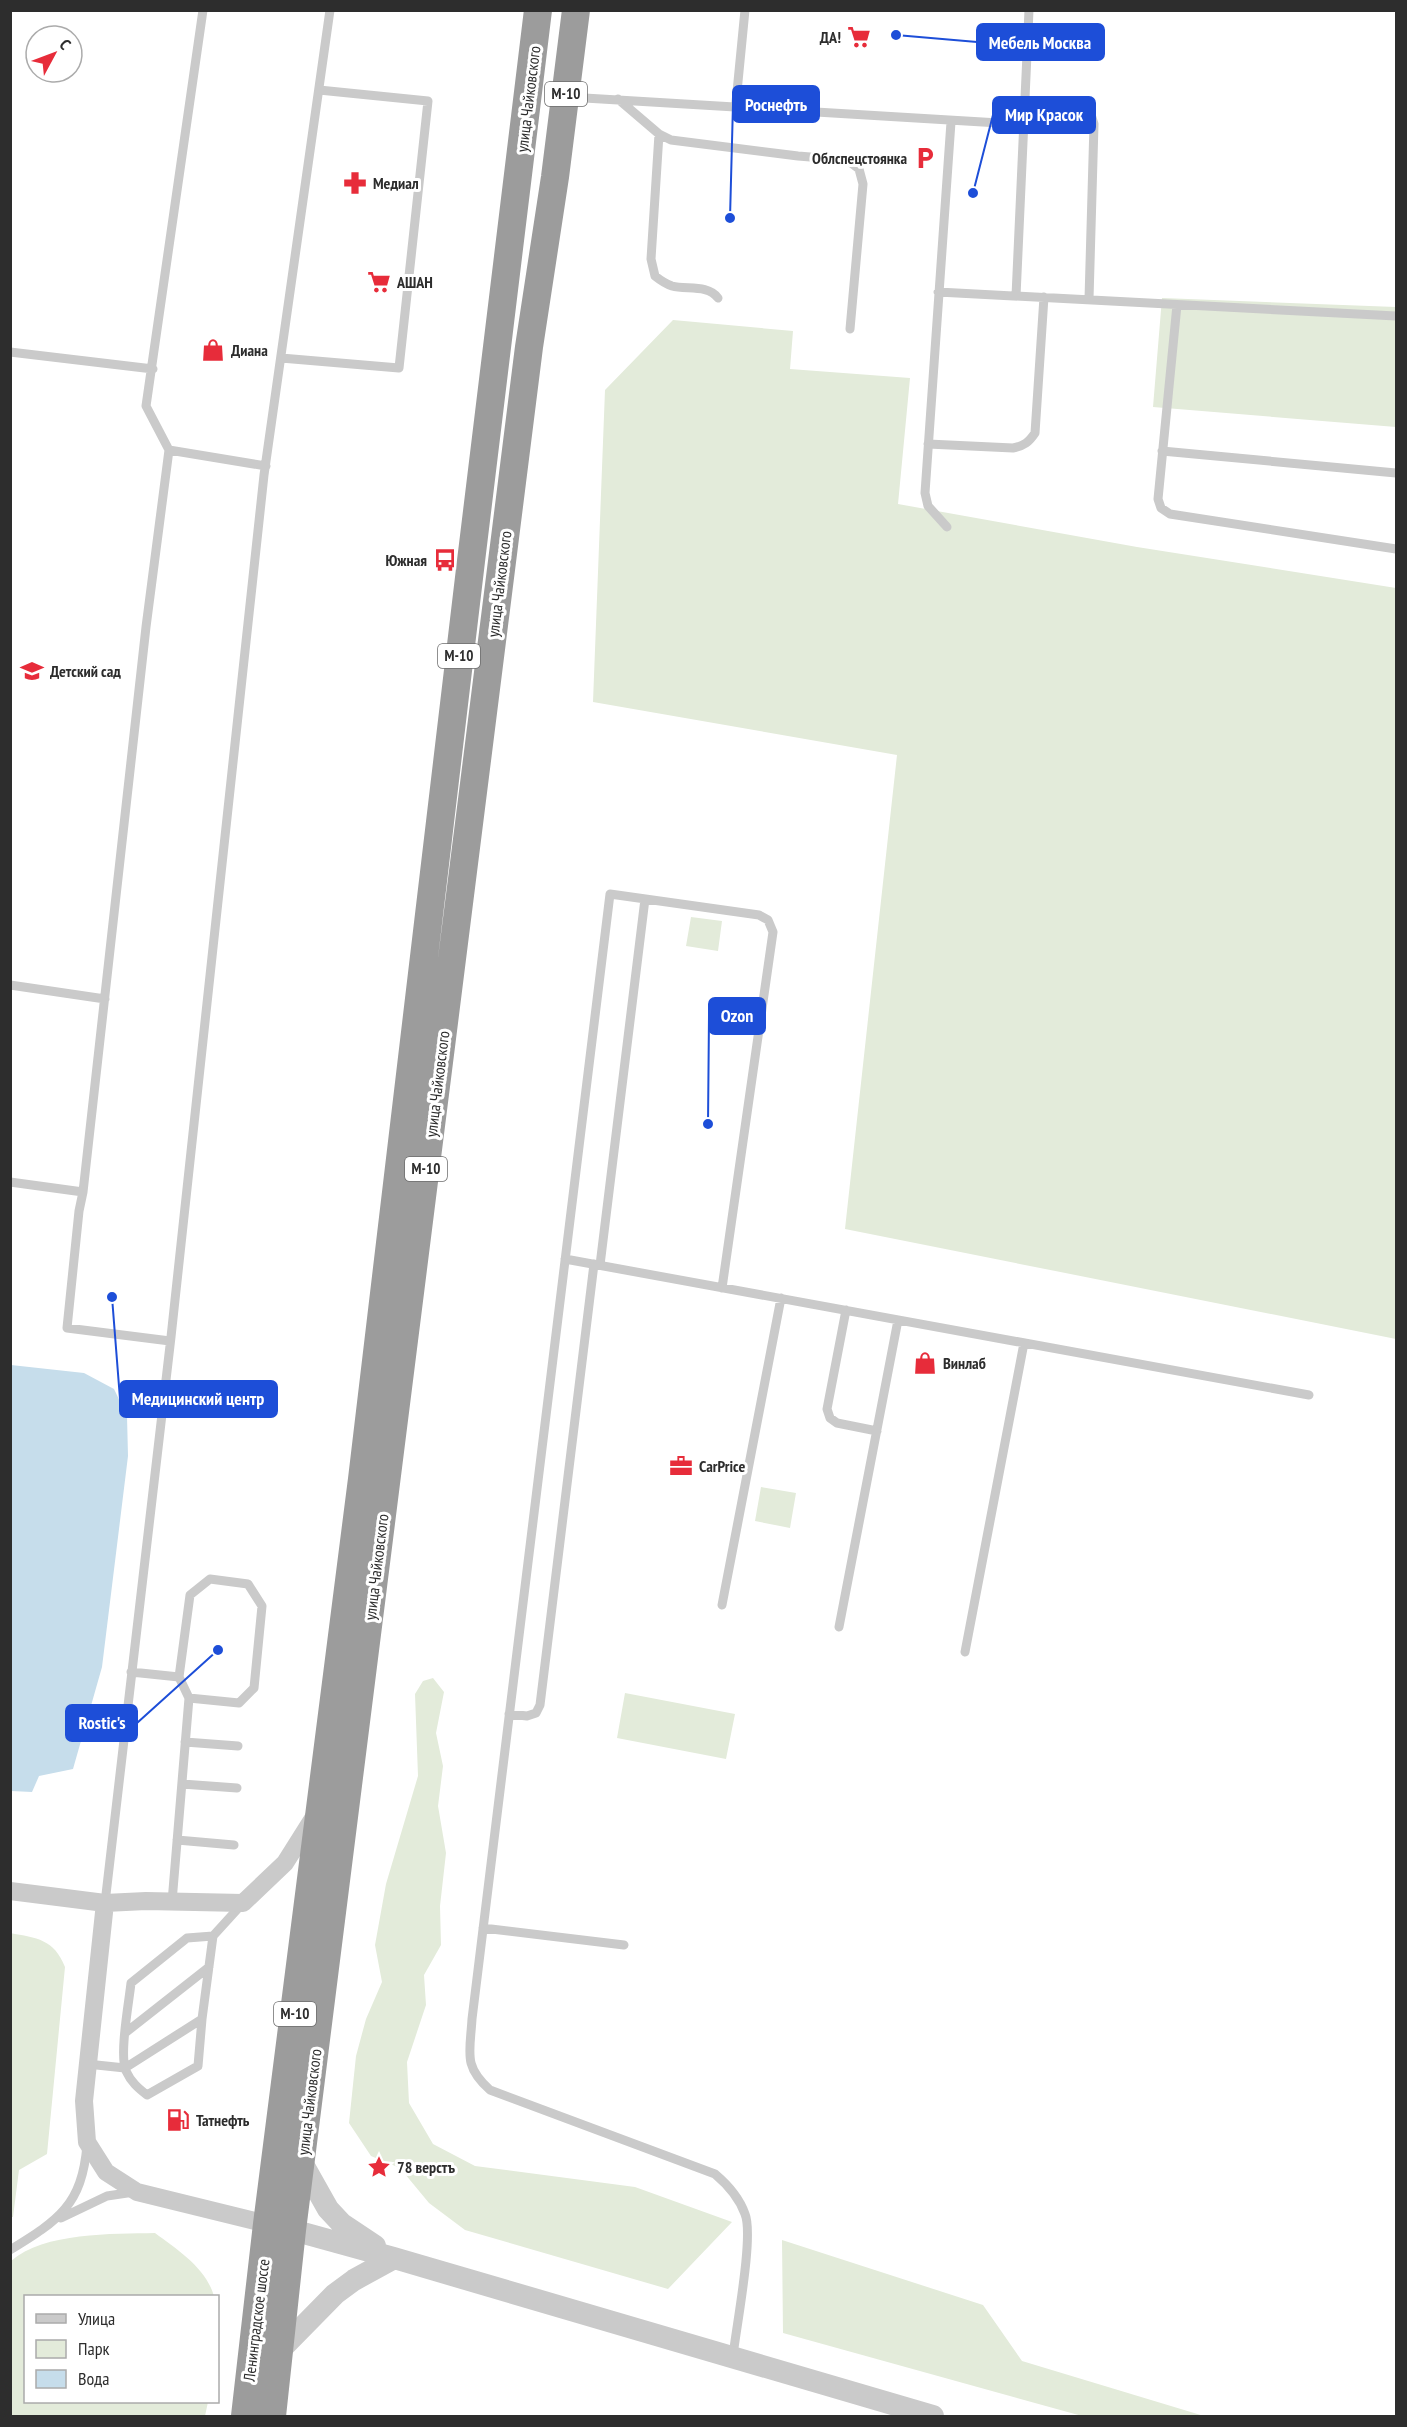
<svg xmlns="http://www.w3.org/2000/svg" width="1407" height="2427" font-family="'PT Sans Narrow',sans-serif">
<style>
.green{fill:#e3ebda}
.water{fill:#c6ddeb}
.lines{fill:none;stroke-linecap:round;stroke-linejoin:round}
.service{stroke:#cacaca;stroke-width:9}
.minor{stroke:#cacaca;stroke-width:18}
.tertiary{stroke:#cacaca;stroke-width:22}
.trunk{stroke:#9c9c9c;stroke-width:28}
.labels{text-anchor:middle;stroke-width:6;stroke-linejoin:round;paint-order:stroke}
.shield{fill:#fff;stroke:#6c6c6c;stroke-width:1.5}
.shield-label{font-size:15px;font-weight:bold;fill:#2d2d2d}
.poi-label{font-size:16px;font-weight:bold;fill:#2d2d2d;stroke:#fff;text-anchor:start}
.street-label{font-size:16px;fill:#2d2d2d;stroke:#fff}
.leader{fill:none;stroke:#1d4ed8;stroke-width:2}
.callout-dot{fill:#1d4ed8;stroke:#fff;stroke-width:2}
.callout{fill:#1d4ed8;stroke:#1d4ed8;stroke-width:2}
.callout-label{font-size:18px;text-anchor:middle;font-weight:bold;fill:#fff}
</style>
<rect width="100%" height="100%" fill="#fff"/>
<path class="green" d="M1162,298L1396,307V427L1153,407Z
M673,320L793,331L790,369L910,378L898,504L1137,547L1396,588V1339L845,1229L897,755L593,702L605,390Z
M691,917L722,921L718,951L686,946Z
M761,1487L796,1493L790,1528L755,1521Z
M433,1678L444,1692L436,1733L443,1766L438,1806L446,1853L440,1906L441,1945L424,1975L426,2005L407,2062L409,2103L433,2144L475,2166L635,2187L732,2222L668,2289L465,2230L429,2203L400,2168L371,2156L349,2123L356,2056L366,2019L382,1982L375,1945L386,1884L418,1776L415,1694L423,1681Z
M625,1693L735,1714L726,1759L617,1738Z
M10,1933C37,1938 54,1939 65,1967L47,2154L19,2170L13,2217H10Z
M155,2233C178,2250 206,2268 214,2296H26V2402H208L205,2416H11V2261C44,2232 113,2234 155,2233Z
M782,2240L983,2305L1022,2361L1204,2416H1082L783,2333Z"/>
<path class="water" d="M11,1365L84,1373L114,1389L127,1416L128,1456L102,1667L73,1769L39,1776L32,1792L11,1791Z"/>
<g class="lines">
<path class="service" d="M203,10L146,406L169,450L266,466
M568,97L999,123C1008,118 1018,109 1028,106C1039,103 1076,101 1085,107C1091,111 1092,118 1094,124L1089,299
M618,99L659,134L671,140L798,156L847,160L859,169L863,184L850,329
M736,102L745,10
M659,134L651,259L655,276C660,280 666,284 672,286C686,290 708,284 718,298
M938,292L1396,316
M1016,296L1029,10
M1177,305L1158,499L1161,508L1170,514L1396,549
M10,352L153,369
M281,358L399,368L428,101L319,90
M928,444L1013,448C1024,446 1029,442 1035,433L1044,297
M1162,451L1396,473
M947,527L928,506L925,493L951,122
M10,985L105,999
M10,1182L83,1192L146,627L169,450
M83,1192L79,1211L67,1328L170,1341
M565,1259L1309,1395
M600,1265L645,899
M722,1288L773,932L768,920L759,915L610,894L472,2019C470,2053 463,2066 490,2090L715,2174C728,2185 739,2197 745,2214C754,2236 736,2328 733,2356
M846,1310L827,1409L830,1418L837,1423L877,1431
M210,1579L248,1584L262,1606L254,1688L239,1703L189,1698L179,1677L190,1595Z
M722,1605L781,1298
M839,1627L898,1320
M965,1652L1024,1343
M131,1672L179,1677
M509,1714L527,1716L536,1713L540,1705L594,1264
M185,1742L238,1746
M182,1784L237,1788
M177,1840L234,1845
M172,1902L189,1698
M105,1903L171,1337L264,475L330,10
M483,1928L624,1945
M213,1936L202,2019L198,2066L147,2095C138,2088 131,2082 126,2071C119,2055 129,2002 131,1983L187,1938L213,1936L243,1903
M125,2033L209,1967
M87,2064L125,2068L202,2019
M61,2218L107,2196L134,2192
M10,2250C59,2220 82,2205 87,2145"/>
<path class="minor" d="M10,1891L105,1903L146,1901L243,1903L285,1863L314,1817
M105,1903L84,2101L87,2142L106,2172L137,2192L267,2224"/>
<path class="tertiary" d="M301,2161L328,2209L342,2224L375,2246
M278,2226L394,2258L933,2416
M280,2350L335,2294L354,2280L394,2258"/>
<path class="trunk" d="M245,2416L267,2224L362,1479L471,561L538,10
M272,2416L292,2230L529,347L555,177L576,10"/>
</g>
<defs>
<g id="supermarket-bare" transform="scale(1.8)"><path d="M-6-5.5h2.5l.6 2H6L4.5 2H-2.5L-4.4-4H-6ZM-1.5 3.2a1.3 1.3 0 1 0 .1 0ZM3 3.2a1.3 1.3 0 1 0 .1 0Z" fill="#e72c3a" stroke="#fff" stroke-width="2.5" paint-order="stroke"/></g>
<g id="parking-bare" transform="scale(1.8)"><path d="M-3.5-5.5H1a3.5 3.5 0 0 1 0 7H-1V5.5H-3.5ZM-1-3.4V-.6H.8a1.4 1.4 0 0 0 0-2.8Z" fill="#e72c3a" stroke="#fff" stroke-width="2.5" paint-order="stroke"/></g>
<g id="pharmacy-bare" transform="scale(1.8)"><path d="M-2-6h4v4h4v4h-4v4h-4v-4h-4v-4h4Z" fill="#e72c3a" stroke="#fff" stroke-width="2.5" paint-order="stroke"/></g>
<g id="shop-bare" transform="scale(1.8)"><path d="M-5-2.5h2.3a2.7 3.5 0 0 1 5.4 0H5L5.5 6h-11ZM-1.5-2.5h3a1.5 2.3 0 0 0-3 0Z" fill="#e72c3a" stroke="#fff" stroke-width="2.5" paint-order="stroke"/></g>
<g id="bus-bare" transform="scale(1.8)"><path d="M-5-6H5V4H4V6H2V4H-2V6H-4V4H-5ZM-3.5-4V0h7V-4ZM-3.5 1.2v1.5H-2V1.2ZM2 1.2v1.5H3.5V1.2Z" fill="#e72c3a" stroke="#fff" stroke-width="2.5" paint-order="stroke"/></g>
<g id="school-bare" transform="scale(1.8)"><path d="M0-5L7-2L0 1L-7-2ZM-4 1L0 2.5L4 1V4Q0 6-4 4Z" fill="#e72c3a" stroke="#fff" stroke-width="2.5" paint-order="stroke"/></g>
<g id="office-bare" transform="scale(1.8)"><path d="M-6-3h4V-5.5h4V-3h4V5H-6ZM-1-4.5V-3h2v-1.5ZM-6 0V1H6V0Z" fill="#e72c3a" stroke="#fff" stroke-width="2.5" paint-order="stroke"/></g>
<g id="fuel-bare" transform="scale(1.8)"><path d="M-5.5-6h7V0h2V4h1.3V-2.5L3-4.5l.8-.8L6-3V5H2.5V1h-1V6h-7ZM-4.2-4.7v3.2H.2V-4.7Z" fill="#e72c3a" stroke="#fff" stroke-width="2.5" paint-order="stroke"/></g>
<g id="sight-bare" transform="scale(1.8)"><path d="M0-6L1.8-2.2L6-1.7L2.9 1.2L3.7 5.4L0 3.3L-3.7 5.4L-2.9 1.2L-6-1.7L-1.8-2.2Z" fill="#e72c3a" stroke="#fff" stroke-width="2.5" paint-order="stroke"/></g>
</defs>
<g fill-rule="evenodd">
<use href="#supermarket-bare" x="859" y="37"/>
<use href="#parking-bare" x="925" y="158"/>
<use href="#pharmacy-bare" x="355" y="183"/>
<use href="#supermarket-bare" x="379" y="282"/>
<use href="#shop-bare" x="213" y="350"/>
<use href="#bus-bare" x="445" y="560"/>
<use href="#school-bare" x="32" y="671"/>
<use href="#shop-bare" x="925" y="1363"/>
<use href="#office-bare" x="681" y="1466"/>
<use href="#fuel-bare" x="178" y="2120"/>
<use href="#sight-bare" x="379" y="2167"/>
</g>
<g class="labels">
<g class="shield">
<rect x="545" y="82" width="42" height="24" rx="4.5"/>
<rect x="438" y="644" width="42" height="24" rx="4.5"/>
<rect x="405" y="1157" width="42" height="24" rx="4.5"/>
<rect x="274" y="2002" width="42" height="24" rx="4.5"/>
</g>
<g class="shield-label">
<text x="566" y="99">М-10</text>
<text x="459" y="661">М-10</text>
<text x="426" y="1174">М-10</text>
<text x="295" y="2019">М-10</text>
</g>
<g class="poi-label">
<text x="841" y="43" text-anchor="end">ДА!</text>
<text x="907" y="164" text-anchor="end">Облспецстоянка</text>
<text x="373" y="189">Медиал</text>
<text x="397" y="288">AШАН</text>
<text x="231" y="356">Диана</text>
<text x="427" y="566" text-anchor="end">Южная</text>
<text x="50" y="677">Детский сад</text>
<text x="943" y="1369">Винлаб</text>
<text x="699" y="1472">CarPrice</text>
<text x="196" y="2126">Татнефть</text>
<text x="397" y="2173">78 верстъ</text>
</g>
<g class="street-label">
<text transform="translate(528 99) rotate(-83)" y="6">улица Чайковского</text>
<text transform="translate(499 584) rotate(-83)" y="6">улица Чайковского</text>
<text transform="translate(437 1084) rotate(-83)" y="6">улица Чайковского</text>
<text transform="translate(376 1567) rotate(-83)" y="6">улица Чайковского</text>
<text transform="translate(309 2102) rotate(-83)" y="6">улица Чайковского</text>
<text transform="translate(256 2320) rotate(-83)" y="6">Ленинградское шоссе</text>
</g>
</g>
<path class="leader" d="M896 35L977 42M730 218L733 104M973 193L993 115M708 1124L709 1016M112 1297L120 1399M218 1650L137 1723"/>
<g class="callout-dot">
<circle cx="896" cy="35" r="6"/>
<circle cx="730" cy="218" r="6"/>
<circle cx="973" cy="193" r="6"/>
<circle cx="708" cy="1124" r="6"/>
<circle cx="112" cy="1297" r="6"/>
<circle cx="218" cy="1650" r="6"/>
</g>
<g class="callout">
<rect x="977" y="24" width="127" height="36" rx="6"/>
<rect x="733" y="86" width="86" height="36" rx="6"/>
<rect x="993" y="97" width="102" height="36" rx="6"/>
<rect x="709" y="998" width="56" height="36" rx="6"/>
<rect x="120" y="1381" width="157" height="36" rx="6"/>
<rect x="66" y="1705" width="71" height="36" rx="6"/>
</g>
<g class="callout-label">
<text x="1040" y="49">Мебель Москва</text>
<text x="776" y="111">Роснефть</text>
<text x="1044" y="121">Мир Красок</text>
<text x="737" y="1022">Ozon</text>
<text x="198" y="1405">Медицинский центр</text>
<text x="102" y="1729">Rostic's</text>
</g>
<rect width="1407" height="2427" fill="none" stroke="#2d2d2d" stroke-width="24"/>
<rect x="24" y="2295" width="195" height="108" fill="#ffffff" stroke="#ababab" stroke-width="1.5"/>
<rect x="36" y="2314" width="30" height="9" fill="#cacaca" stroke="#ababab" stroke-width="1.5"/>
<text x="78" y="2325" font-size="18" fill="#2d2d2d">Улица</text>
<rect x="36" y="2340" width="30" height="18" fill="#e3ebda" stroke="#ababab" stroke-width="1.5"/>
<text x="78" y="2355" font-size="18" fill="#2d2d2d">Парк</text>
<rect x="36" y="2370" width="30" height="18" fill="#c6ddeb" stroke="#ababab" stroke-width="1.5"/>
<text x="78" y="2385" font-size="18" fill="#2d2d2d">Вода</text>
<g transform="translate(54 54) rotate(49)"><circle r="28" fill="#ffffff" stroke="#ababab" stroke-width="1.5"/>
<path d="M0-4.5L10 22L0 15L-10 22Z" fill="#e72c3a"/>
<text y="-9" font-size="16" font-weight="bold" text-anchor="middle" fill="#2d2d2d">С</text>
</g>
</svg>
